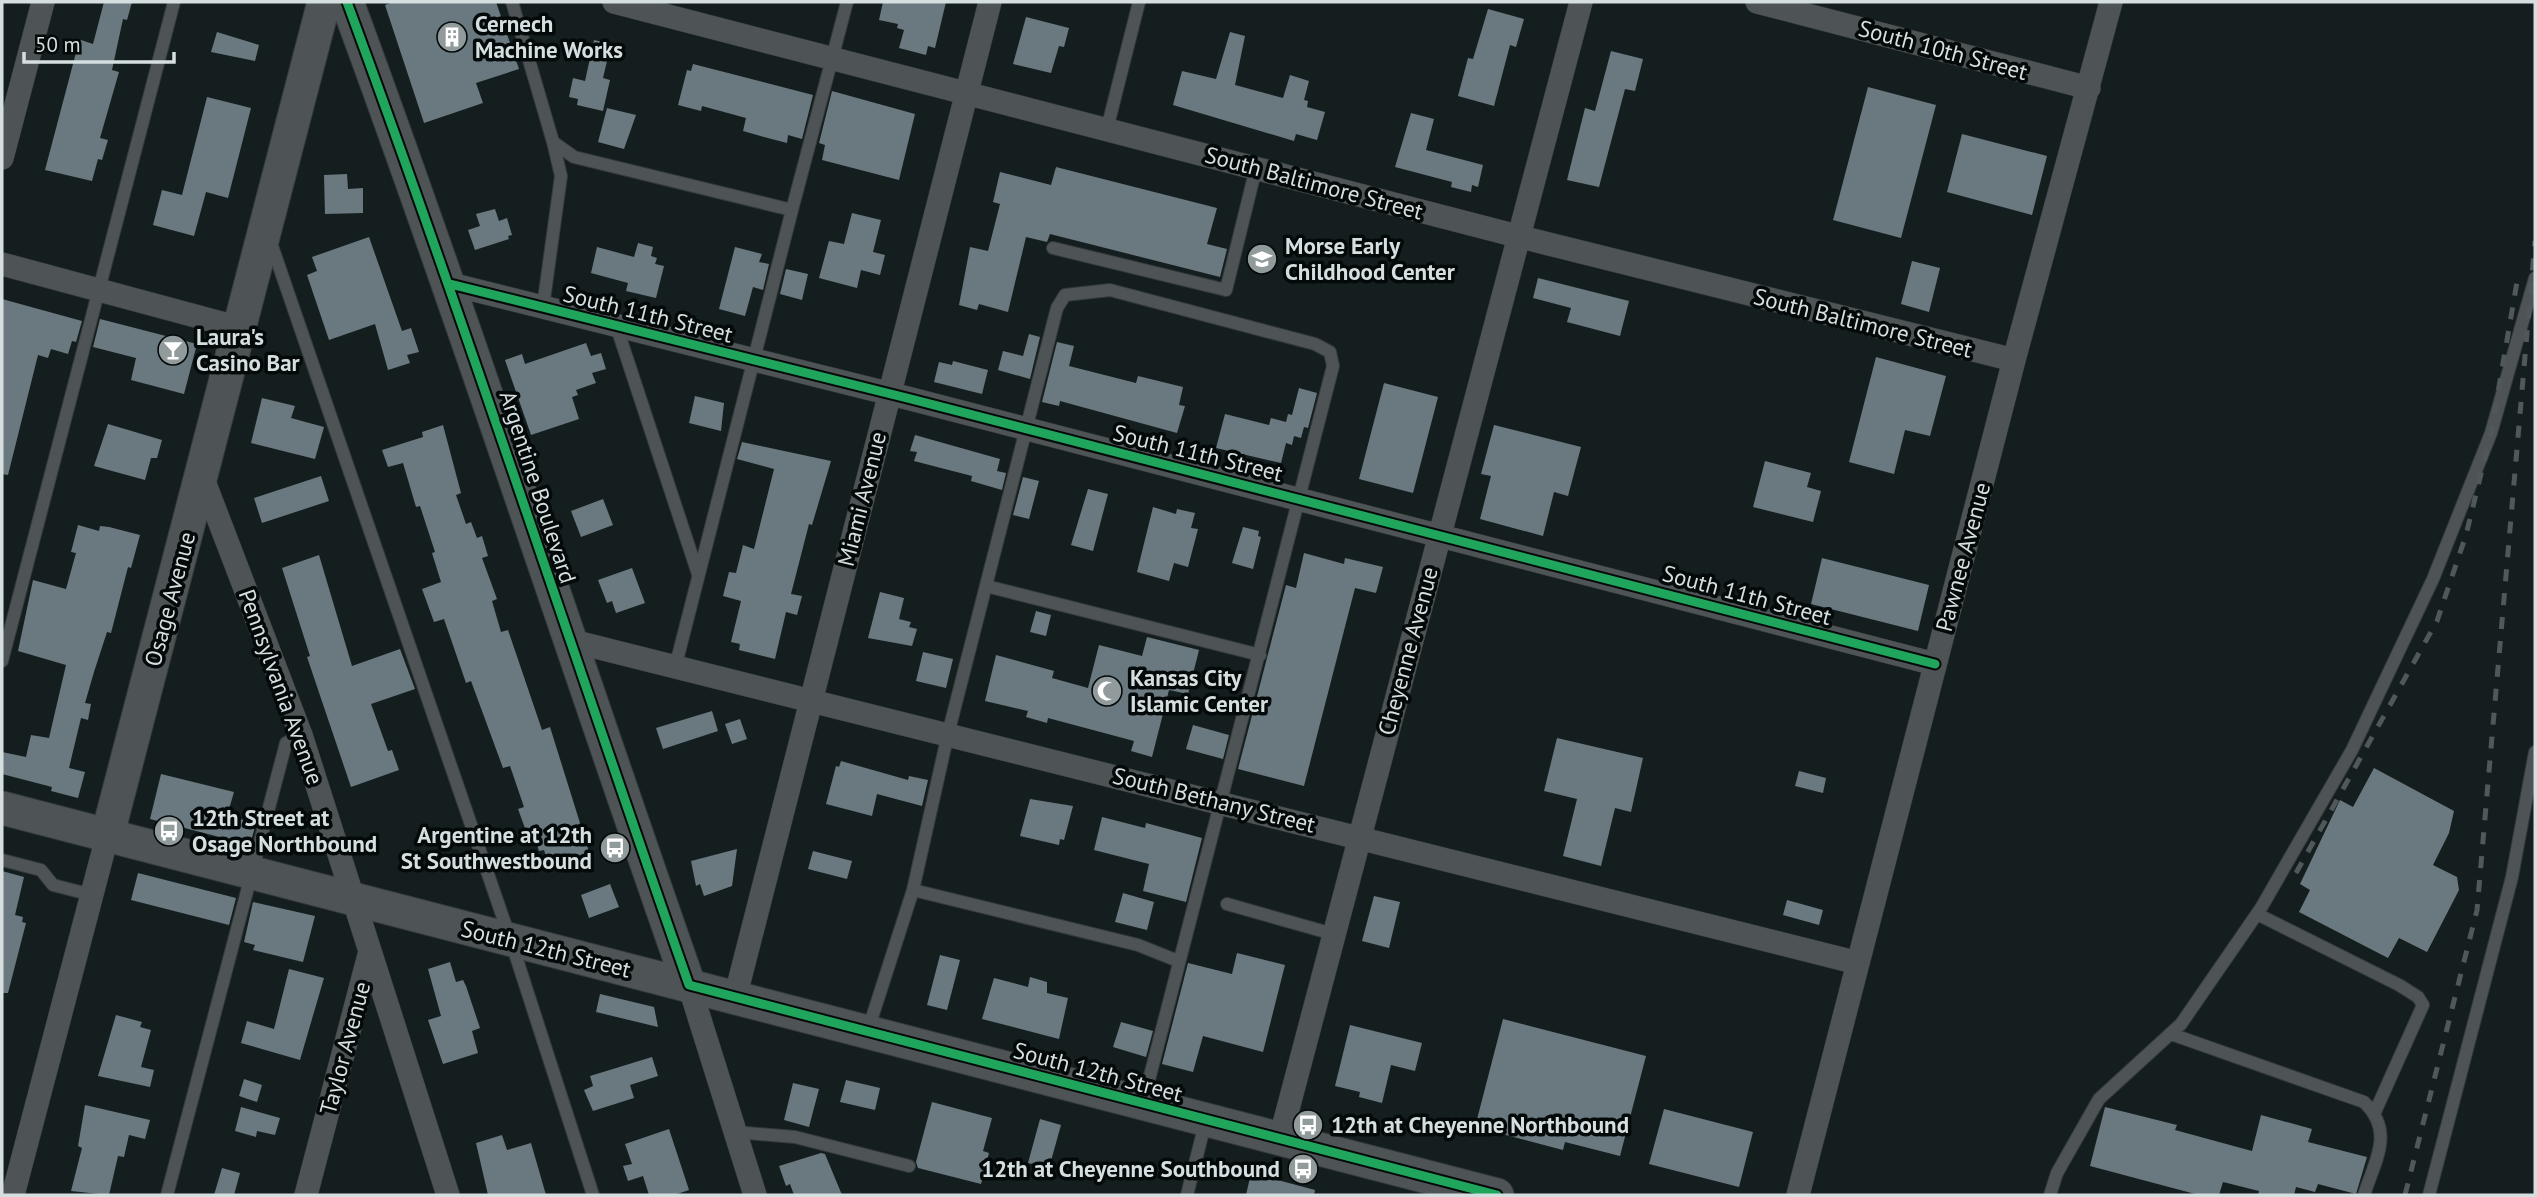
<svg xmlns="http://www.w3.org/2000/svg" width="2537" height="1197" font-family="'PT Sans',sans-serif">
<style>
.building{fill:#6a7980}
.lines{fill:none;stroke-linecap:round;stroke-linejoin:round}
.lane-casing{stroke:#343a3b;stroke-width:14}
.street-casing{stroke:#343a3b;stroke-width:24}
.secondary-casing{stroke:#343a3b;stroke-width:35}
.lane{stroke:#4e5455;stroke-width:12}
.street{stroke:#4e5455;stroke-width:23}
.secondary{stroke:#4e5455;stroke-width:33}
.rail{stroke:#515859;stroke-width:5;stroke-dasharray:12 12;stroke-linecap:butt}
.cycleway-casing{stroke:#04090a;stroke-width:13}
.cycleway{stroke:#20a55d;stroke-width:9}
.labels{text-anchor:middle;stroke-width:7;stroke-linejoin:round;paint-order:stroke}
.poi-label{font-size:23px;font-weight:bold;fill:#d5dfe0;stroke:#04090a;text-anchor:start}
.street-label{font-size:23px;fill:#d5dfe0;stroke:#04090a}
</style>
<rect width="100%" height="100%" fill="#151e1f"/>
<path class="building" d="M104,2H132L127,20L123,19L112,70L119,72L100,138L108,140L102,160L98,159L92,181L45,170L78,45L81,40L93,44Z
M393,2H496L519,69L476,83L483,103L424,123L385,5Z
M883,2H946L935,48L928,46L926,55L899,48L904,30L897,28L898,24L879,20Z
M1488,9L1524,19L1516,47L1510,45L1494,106L1458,96L1468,58L1473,59Z
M1026,17L1069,28L1064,47L1059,46L1051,73L1013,64Z
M217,32L259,45L255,61L211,52Z
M1230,32L1245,36L1235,85L1283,98L1290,75L1309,81L1304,100L1308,101L1307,107L1325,112L1317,140L1296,134L1294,141L1173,105L1182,71L1216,79Z
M594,40L611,44L603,78L610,80L603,111L577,105L578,99L569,97L573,78L585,81Z
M1611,51L1643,59L1635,91L1625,89L1599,187L1567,180L1585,108L1595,111Z
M693,64L813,95L802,139L788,135L787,143L764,137L743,131L746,118L702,106L701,111L678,105L687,70L691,71Z
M1868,87L1936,105L1901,238L1833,220Z
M832,91L915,114L899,180L822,160L825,145L819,143Z
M207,97L251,108L228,198L206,192L194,236L153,225L162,190L182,195Z
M607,108L636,115L624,149L598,142Z
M1411,113L1434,119L1426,150L1483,165L1478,187L1472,185L1471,192L1451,187L1452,182L1395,167Z
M1962,134L2047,156L2032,215L1947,192Z
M1056,167L1217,208L1207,244L1227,249L1220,277L1050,234L1047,242L1026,237L1008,312L979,304L977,310L959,305L970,247L988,251L1000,204L993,202L1000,172L1051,185Z
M347,174L348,189L363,188V213L325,214L324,175Z
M495,209L499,221L507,218L512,235L508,236L509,239L475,250L468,230L480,226L476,214Z
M852,213L881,220L873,252L885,255L880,275L861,270L857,288L819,278L829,241L844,244Z
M369,237L402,331L411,328L419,352L407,355L410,363L388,370L375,324L329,340L307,275L317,271L312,257Z
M638,243L653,247L651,256L657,258L655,264L664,266L656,298L626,291L628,283L591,273L597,247L634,257Z
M735,247L762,254L759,262L769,264L763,290L753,287L745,316L719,309Z
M1912,261L1940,268L1929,312L1901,304Z
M786,269L808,274L802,300L780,294Z
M1538,278L1629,301L1620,336L1567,322L1571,308L1533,298Z
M2,299L82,321L76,342L72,341L68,354L51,349L48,358L38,355L8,475L2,474Z
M100,319L197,344L184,394L131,380L136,358L93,347Z
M1029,334L1040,337L1030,379L998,370L1003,351L1023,356Z
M1057,342L1074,346L1069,366L1136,383L1138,376L1183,387L1179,405L1185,406L1177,433L1060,401L1059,406L1042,402Z
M586,343L591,356L601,353L606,369L592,373L596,383L576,390L578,395L572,397L579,419L531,435L505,360L522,354L525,364Z
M1876,357L1946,376L1930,436L1905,430L1894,474L1849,462Z
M953,361L988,370L982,394L934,382L939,362L952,365Z
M1384,383L1438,397L1413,493L1359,479Z
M1299,388L1317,393L1308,428L1304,427L1301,438L1294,436L1292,445L1286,443L1281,463L1216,448L1225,414L1269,425L1271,418L1286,422L1288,414L1292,415Z
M695,396L724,403L721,431L689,423Z
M262,398L295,406L291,418L324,427L315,459L251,443Z
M108,424L162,440L157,458H151L145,480L94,466Z
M443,425L461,493L456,495L466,524L471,522L477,538L482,536L488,556L482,558L497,599L492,601L501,632L508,630L542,730L550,727L590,855L550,869L544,850L539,851L532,829L526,831L518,809L524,807L510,766L503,768L471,681L466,683L444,619L434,622L422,589L441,582L432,553L435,552L420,506L416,507L403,463L388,467L382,450L423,437L422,432Z
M1494,425L1581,447L1568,496L1554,492L1543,536L1480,519L1491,476L1481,474Z
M915,435L1000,459L997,471L1006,473L1002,490L971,481L972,476L914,461L917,452L910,451Z
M742,442L831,461L812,525L809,524L791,594L802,596L797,615L786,612L775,659L739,650L740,644L731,642L741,601L723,596L729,572L736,573L743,545L754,549L774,469L737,459Z
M1765,461L1811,473L1807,487L1821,491L1813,522L1753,507Z
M321,476L329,501L262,523L254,498Z
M1023,477L1039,481L1029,519L1013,515Z
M1088,489L1108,494L1093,551L1071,545Z
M603,499L613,525L581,537L571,511Z
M1153,507L1176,514L1177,509L1195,513L1191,528L1198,529L1188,567L1174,563L1169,581L1137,572Z
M78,525L99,531L100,526L109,527L140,535L131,568L128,567L111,633L107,632L94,672L85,703L91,704L88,720L81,718L69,768L85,772L78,798L51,791L52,787L2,774V752L26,757L31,735L49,738L66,665L18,651L33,580L66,589L76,553L71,552Z
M1243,527L1259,531L1258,536L1261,537L1253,569L1232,563Z
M1304,553L1344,564L1345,558L1383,567L1376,593L1355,588L1304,786L1238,769L1286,585L1296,588Z
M319,555L352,666L400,649L415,689L371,704L388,751L392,750L399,770L351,787L307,657L310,656L282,568Z
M1822,558L1929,585L1918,631L1811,604Z
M632,568L645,603L616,613L612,601L607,603L598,580Z
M880,592L904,598L899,619L911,622L909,627L917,629L912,646L868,638Z
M1036,611L1051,615L1046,636L1030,632Z
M1147,637L1199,650L1188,694L1169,690L1152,757L1131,751L1134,741L1048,718L1047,723L1026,717L1028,711L985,701L996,655L1054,671L1052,678L1088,688L1099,645L1142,656Z
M923,652L953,659L946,688L916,681Z
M712,711L718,731L663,749L656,728Z
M740,719L747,739L732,744L725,724Z
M1193,725L1229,735L1223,759L1186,749Z
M1557,738L1643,758L1631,812L1615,808L1601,866L1563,856L1577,799L1544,791Z
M841,761L908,780L909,776L928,780L922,806L877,794L872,816L826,804L836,766L839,767Z
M2374,768L2454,811L2449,833L2433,865L2457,877L2459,890L2427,952L2399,938L2388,958L2299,912L2310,890L2300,884L2340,800L2353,807Z
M1799,771L1826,778L1823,793L1795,786Z
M161,774L234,792L227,816L256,823L250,845L150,819Z
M1030,799L1073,806L1064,840L1060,839L1059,845L1020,836Z
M1102,817L1145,828L1146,823L1202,838L1186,902L1143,891L1149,864L1094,850Z
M737,849L732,886L704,896L700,884L696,886L691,861Z
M813,851L852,861L847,879L808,869Z
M2,871L24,877L15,915L23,917L22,922L26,923L8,993H2Z
M138,873L236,898L229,925L131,900Z
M610,884L619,907L589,918L581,895Z
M1123,893L1154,902L1147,930L1115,922Z
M1374,896L1400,902L1389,948L1362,941Z
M1787,900L1823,910L1819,925L1783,915Z
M253,902L315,916L303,962L253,950L255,945L244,942Z
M1237,953L1285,965L1263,1052L1203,1036L1193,1072L1162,1064L1188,963L1232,974Z
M940,955L960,960L947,1010L927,1005Z
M450,962L456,982L463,980L466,986L480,1028L472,1031L478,1053L443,1064L428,1020L441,1016L428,969Z
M289,969L324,978L300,1060L241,1043L247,1021L274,1029Z
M1030,977L1047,982V993L1068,998L1059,1039L982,1019L994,978L1028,987Z
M600,994L654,1007L658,1027L596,1012Z
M116,1015L142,1022L140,1027L151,1030L141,1067L154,1070L150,1087L98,1076Z
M1503,1019L1646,1056L1620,1156L1565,1142L1563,1150L1475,1127Z
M1121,1022L1153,1031L1146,1057L1113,1047Z
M1350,1025L1422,1043L1415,1071L1391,1065L1382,1103L1359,1097L1360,1092L1335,1086Z
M652,1057L658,1076L630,1085L634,1098L593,1111L584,1090L593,1086L590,1076Z
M244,1079L262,1085L257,1102L239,1096Z
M846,1080L880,1088L875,1110L840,1102Z
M793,1083L819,1089L809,1127L784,1120Z
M932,1102L992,1118L983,1151L989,1153L981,1184L918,1168L916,1162Z
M85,1105L150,1120L145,1139L129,1135L124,1157L118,1156L109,1195L71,1191L82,1148L78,1146Z
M241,1107L280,1118L275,1135L257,1131L256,1137L235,1131Z
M2105,1107L2177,1125L2175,1130L2252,1151L2261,1115L2312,1129L2308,1142L2367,1157L2356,1194L2318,1184L2315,1192L2296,1187L2294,1195H2258L2259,1191L2223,1182L2219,1195H2199L2090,1166Z
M1664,1109L1753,1132L1739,1187L1649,1164Z
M1040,1119L1061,1125L1049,1168L1028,1163Z
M669,1129L689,1190L674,1195H649L643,1176L628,1181L623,1166L632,1164L625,1144Z
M502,1135L507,1150L531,1143L546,1195H488L476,1143Z
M821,1153L825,1154L842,1195H794L790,1184L786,1186L779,1166Z
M222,1168L240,1173L234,1195H214Z
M1251,1173L1315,1190L1314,1195H1246Z"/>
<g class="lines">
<g class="lane-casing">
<path id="lane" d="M512,2L553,142L574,157L792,210L847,2
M1107,129L1139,2
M270,240L511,941L593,1195
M1053,248L1226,290L1256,168
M543,307L561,176L553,142
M616,325L698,574
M986,586L1260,655
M2,661L174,2
M675,668L792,210
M2,860L41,870L53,885L92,895
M1227,904L1333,934
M2257,914L2399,985L2418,997L2423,1005L2375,1112
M868,1030L913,890
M2171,1034L2364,1102C2395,1132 2375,1160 2364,1195
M1143,1103L1333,366L1330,352L1315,344L1110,290L1065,295L1057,308L948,734L913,890L1138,945L1178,961
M735,1132L795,1137L909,1166
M167,1195L286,743L301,735
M1187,1195L1206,1120
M2050,1195L2057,1173L2099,1099L2181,1024L2261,908L2352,750L2433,579L2491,433L2535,278
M2429,1195L2512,877L2535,752"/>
</g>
<g class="street-casing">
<path id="street" d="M614,2L1517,236L2014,360
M1757,2L2089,88
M2,158L43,2
M2,264L240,328
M450,284L911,399L1935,664
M202,476L301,735L448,1195
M568,640L1858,963
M689,985L755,1195
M735,998L990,2
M1280,1139L1581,2
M13,1195L107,837
M306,1195L369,955
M1798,1195L2014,360L2111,2"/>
</g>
<g class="secondary-casing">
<path id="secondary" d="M347,2C467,327 574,658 689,985
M2,808L1497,1195
M107,837L324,2"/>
</g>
<use href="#lane" class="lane"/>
<use href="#street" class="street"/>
<use href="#secondary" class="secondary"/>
<path class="rail" d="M2296,873L2437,621L2466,535L2491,433L2517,282
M2405,1195L2477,910L2535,241"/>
<g class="cycleway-casing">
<path id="cycleway" d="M347,2C467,327 574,658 689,985L1497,1195
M450,284L911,399L1935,664"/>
</g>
<use href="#cycleway" class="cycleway"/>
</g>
<defs>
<g id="building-disc" transform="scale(1.575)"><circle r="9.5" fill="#929b9c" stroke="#04090a"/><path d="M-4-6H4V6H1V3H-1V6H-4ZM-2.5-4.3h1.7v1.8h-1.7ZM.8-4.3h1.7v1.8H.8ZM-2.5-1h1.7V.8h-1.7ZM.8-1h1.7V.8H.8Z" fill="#fff"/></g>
<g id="school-disc" transform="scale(1.575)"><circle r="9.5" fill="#929b9c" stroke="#04090a"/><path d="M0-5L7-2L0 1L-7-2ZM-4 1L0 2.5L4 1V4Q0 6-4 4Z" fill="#fff"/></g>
<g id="bar-disc" transform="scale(1.575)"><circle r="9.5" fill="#929b9c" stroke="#04090a"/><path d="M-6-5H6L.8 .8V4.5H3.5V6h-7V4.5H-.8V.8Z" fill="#fff"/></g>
<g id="mosque-disc" transform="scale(1.575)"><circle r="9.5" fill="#929b9c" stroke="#04090a"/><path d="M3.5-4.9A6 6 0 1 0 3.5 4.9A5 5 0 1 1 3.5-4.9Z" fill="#fff"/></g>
<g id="bus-disc" transform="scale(1.575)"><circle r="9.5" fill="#929b9c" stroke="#04090a"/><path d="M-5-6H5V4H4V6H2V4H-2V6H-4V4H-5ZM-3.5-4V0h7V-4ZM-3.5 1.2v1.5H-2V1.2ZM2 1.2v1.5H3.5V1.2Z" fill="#fff"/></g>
</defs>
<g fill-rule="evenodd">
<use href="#building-disc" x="452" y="37"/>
<use href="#school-disc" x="1262" y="259"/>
<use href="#bar-disc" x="173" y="350"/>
<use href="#mosque-disc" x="1107" y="691"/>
<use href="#bus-disc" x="169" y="831"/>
<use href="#bus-disc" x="615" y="848"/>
<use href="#bus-disc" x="1308" y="1125"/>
<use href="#bus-disc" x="1303" y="1169"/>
</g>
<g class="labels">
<g class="poi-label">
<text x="475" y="32">Cernech<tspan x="475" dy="26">Machine Works</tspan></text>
<text x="1285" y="254">Morse Early<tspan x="1285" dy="26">Childhood Center</tspan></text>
<text x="196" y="345">Laura's<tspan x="196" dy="26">Casino Bar</tspan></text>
<text x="1130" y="686">Kansas City<tspan x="1130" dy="26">Islamic Center</tspan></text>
<text x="192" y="826">12th Street at<tspan x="192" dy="26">Osage Northbound</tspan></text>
<text x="592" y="843" text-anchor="end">Argentine at 12th<tspan x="592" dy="26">St Southwestbound</tspan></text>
<text x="1331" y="1133">12th at Cheyenne Northbound</text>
<text x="1280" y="1177" text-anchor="end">12th at Cheyenne Southbound</text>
</g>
<g class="street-label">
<text transform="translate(1943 50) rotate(15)" y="8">South 10th Street</text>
<text transform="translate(1314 183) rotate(15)" y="8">South Baltimore Street</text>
<text transform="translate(648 314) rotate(14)" y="8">South 11th Street</text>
<text transform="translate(1863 323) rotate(14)" y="8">South Baltimore Street</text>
<text transform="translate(1198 453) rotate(14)" y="8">South 11th Street</text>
<text transform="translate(538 487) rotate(72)" y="8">Argentine Boulevard</text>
<text transform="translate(862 499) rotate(-76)" y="8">Miami Avenue</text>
<text transform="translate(1963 557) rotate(-75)" y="8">Pawnee Avenue</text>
<text transform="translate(1747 595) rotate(15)" y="8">South 11th Street</text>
<text transform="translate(170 599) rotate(-75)" y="8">Osage Avenue</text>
<text transform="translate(1408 651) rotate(-75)" y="8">Cheyenne Avenue</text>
<text transform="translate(281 687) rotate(70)" y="8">Pennsylvania Avenue</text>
<text transform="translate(1214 800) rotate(14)" y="8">South Bethany Street</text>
<text transform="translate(546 949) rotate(14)" y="8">South 12th Street</text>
<text transform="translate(345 1048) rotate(-75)" y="8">Taylor Avenue</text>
<text transform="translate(1098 1072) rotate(15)" y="8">South 12th Street</text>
</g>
</g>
<rect width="2537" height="1197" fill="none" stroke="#d5dfe0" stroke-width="7"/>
<path d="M24 52v10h150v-10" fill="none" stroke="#d5dfe0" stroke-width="3.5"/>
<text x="35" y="52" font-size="21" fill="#d5dfe0" stroke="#04090a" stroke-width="5" paint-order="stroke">50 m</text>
</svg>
